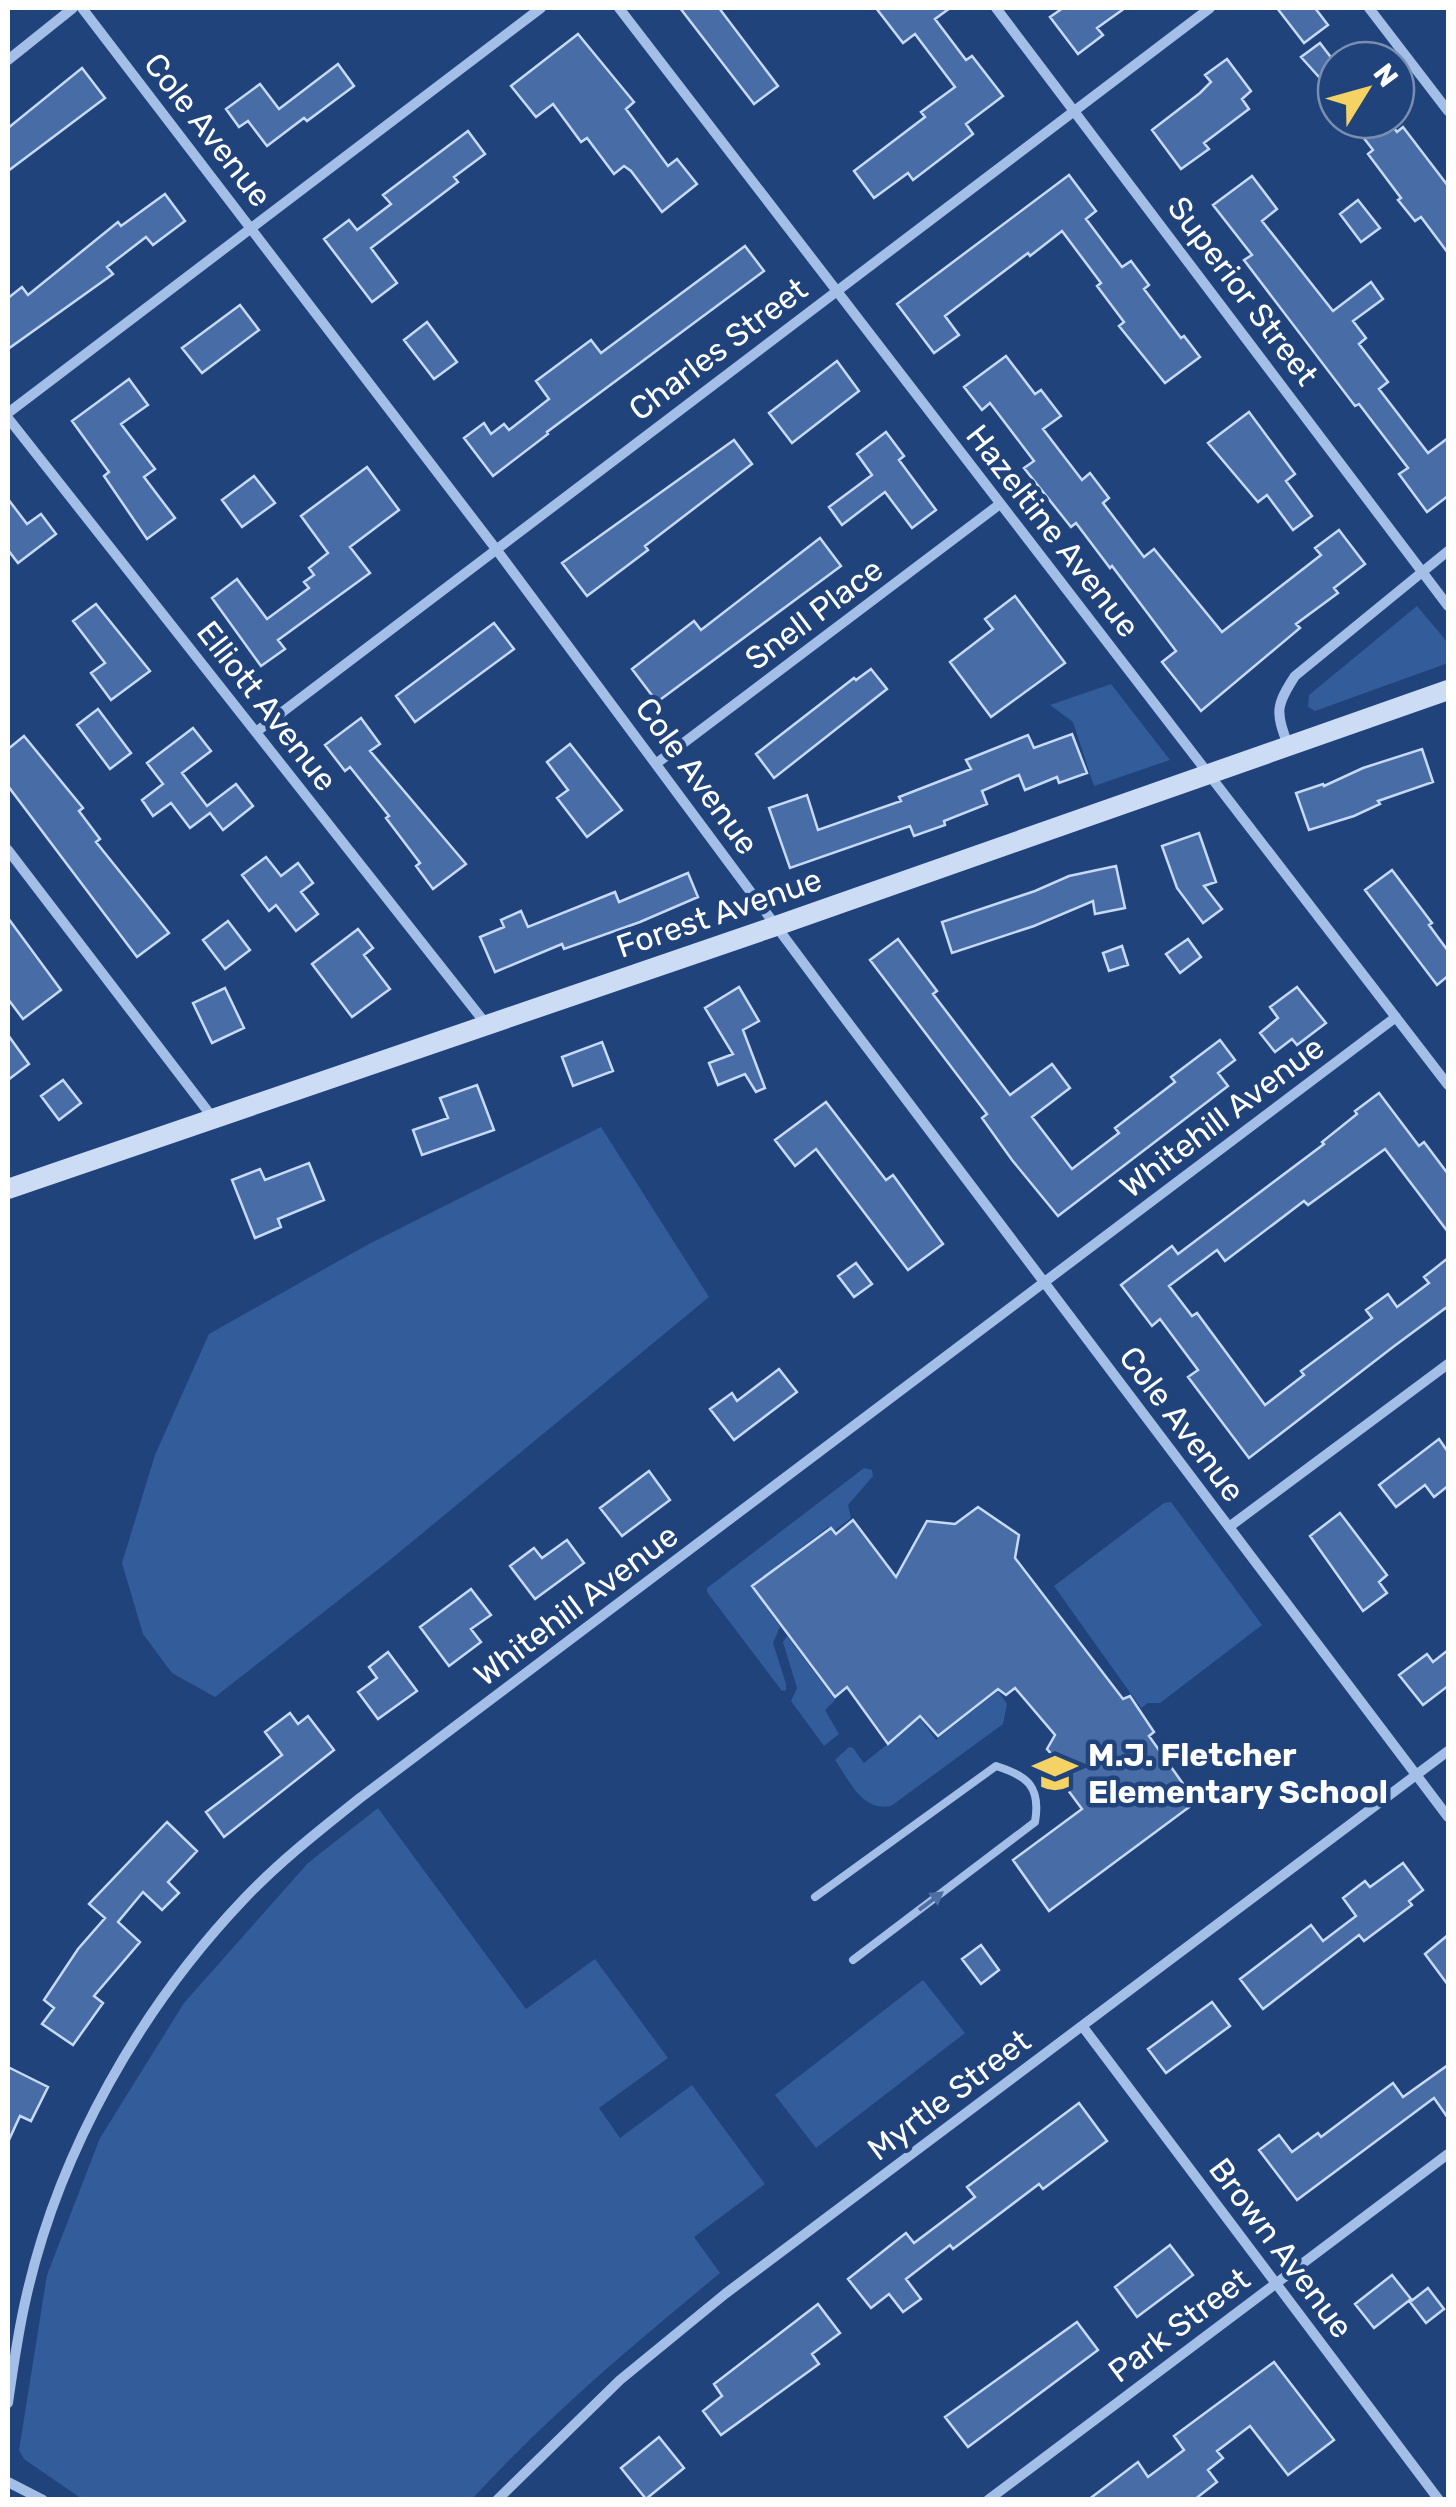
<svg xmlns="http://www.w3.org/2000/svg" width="1456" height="2507" font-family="Rubik,sans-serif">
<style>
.green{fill:#335c9b}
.building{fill:#486da6;stroke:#c6d9f5;stroke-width:2.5}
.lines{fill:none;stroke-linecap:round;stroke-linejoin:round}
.lane{stroke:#a3bee7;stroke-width:8}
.street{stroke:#a3bee7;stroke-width:10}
.secondary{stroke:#cddcf5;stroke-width:20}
.oneway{fill:#4e6ea1}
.labels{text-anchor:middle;stroke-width:9;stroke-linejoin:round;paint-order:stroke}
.street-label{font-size:32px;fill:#fff;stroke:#20437c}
.poi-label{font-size:32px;font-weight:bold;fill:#fff;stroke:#20437c;text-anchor:start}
</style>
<rect width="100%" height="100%" fill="#20437c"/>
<path class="green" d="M1417,606L1448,643V663L1315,711L1308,707L1309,695Z
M1111,684L1170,760L1094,786L1073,722L1050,705Z
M601,1127L709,1297L385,1564L215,1697L172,1673L143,1634L122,1563L155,1455L209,1334L367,1245Z
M864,1468L872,1470L873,1476L848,1505L851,1518L834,1531L828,1527L751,1586L780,1627L773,1643L786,1684V1690L782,1691L707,1592V1588Z
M1171,1502L1262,1625L1160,1703H1148L1141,1708L1054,1586L1164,1503Z
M787,1636L835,1700L825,1710L839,1734L824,1746L791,1701L797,1688L783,1642Z
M998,1691L1007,1704L1003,1724L891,1806C862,1812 849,1780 835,1760L849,1747L853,1748L864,1763L920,1718L936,1740Z
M378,1808L526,2009L595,1959L668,2058L599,2108L620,2138L692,2085L765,2184L694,2237L720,2273C633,2345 548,2416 472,2499H82L24,2459L19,2450L47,2275L100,2138L184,2003L308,1863Z
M923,1980L965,2033L816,2148L775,2095Z"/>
<path class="building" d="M680,8H719L778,86L754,104Z
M876,8H950L935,19L966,60L972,56L1003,96L966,124L973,134L913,180L908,173L874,198L854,171L925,117L921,112L955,87L915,34L903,43Z
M1063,8H1125L1097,28L1103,35L1078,54L1050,17Z
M1277,8H1315L1328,25L1304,43Z
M578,34L634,102L626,109L668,166L677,159L697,184L662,212L631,171L624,166L614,174L587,138L581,142L553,104L536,117L511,86Z
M1320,43L1336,64V96L1301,57Z
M1227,59L1251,91L1242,99L1249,109L1204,143L1209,149L1181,169L1152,130L1200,93L1211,82L1205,75Z
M338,64L354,86L307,121L304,118L267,146L248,121L239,127L226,109L260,84L279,109Z
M82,68L105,98L8,171V128Z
M1350,120H1388L1397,132L1403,127L1448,186V253L1421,217L1415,221L1398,200L1401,198L1368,154L1373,150Z
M468,131L485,154L454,177L458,182L371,248L397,283L372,302L324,239L349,220L357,230L391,204L383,195Z
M1069,175L1096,211L1086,219L1122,267L1131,261L1149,285L1144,289L1181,338L1184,336L1200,357L1165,383L1119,326L1124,322L1097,286L1101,283L1062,231L1030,256L1028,253L945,316L959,335L934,353L897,304Z
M1252,176L1277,209L1262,221L1333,311L1371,282L1383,299L1353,321L1366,338L1359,344L1388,382L1379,389L1428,453L1448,438V496L1427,512L1399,474L1408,468L1359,404L1355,406L1244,260L1252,255L1213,205Z
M165,194L185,221L153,245L146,237L107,267L113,274L8,349V298L22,287L28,295L118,222L121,226Z
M1358,200L1380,228L1361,242L1340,214Z
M745,246L764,271L547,432L548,434L493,476L464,438L484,423L491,434L504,424L509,430L549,399L536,381L591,340L601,353Z
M240,305L259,330L202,373L182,348Z
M427,322L457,362L434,379L404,340Z
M1006,356L1035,394L1041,390L1061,416L1043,429L1082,480L1090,473L1109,498L1103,503L1144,557L1154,549L1222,632L1321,555L1315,548L1339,530L1365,564L1334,588L1338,593L1296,624L1300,628L1201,711L1162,662L1176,651L1112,566L1110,568L1076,523L1071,527L1024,468L1034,461L990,403L982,410L964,387Z
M837,361L859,391L792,443L769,413Z
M129,379L148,405L121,424L155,469L144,477L175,518L147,539L104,476L109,472L72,421Z
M1249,412L1295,474L1286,481L1312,516L1293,530L1267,495L1258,502L1208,443Z
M886,432L904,456L899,460L936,510L912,528L885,492L842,525L829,507L872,475L857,454Z
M734,440L752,464L645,546L648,550L587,596L562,563Z
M367,467L399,510L350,547L370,573L278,640L285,649L261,666L212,598L237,579L267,619L309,588L304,582L314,575L309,568L328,553L301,516Z
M254,476L275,503L242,527L222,500Z
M8,499L27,524L41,514L56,534L18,563L8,550Z
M820,538L841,566L657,702L632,669L694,621L701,630Z
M1015,596L1065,663L991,717L950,662L993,629L985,619Z
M96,604L150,671L111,700L91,673L105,663L73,621Z
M494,623L514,649L415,722L396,696Z
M871,669L887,689L774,778L756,754L854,678L856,680Z
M98,709L131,753L110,769L77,725Z
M361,718L380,744L370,751L466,864L433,889L416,866L420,863L386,818L389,816L350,767L345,771L325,745Z
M193,728L211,751L182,773L207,806L236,784L253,806L223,830L210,813L190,828L171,803L153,816L142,800L163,784L147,763Z
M1072,734L1087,773L1059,783L1057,777L1025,790L1019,775L982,791L987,804L944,821L945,825L914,836L910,826L790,868L769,808L807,795L818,830L901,801L899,797L971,769L966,760L1028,735L1034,748Z
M24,736L83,808L79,811L100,839L96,842L169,933L137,957L8,786V749Z
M570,744L622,810L587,837L557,798L568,790L547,762Z
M1422,749L1433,782L1378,801L1380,804L1354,816L1309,830L1296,793L1323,784L1324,786L1363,768Z
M1199,833L1216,882L1204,886L1222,909L1203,923L1177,888L1162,846Z
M266,857L281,876L298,863L313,883L301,892L318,914L296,931L276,905L269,911L242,875Z
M1116,866L1125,908L1095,914L1093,901L1034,926L952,953L942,922L1035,891L1069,876Z
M1392,870L1432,923L1429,925L1448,951V976L1437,985L1365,890Z
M688,873L698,897L640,922L564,949L562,944L495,972L480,937L504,927L501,920L521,911L528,927L615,892L619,902Z
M8,918L61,990L23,1019L8,999Z
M228,921L250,950L225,969L203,940Z
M358,929L373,948L364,955L390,989L352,1017L312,964Z
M898,939L937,991L933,994L1010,1095L1052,1064L1070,1088L1032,1117L1072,1169L1119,1133L1115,1128L1175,1082L1171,1077L1220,1040L1235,1060L1218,1073L1228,1086L1058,1216L1012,1160L982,1118L987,1114L870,960Z
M1188,939L1201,957L1180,973L1166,954Z
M1122,946L1128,965L1109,971L1103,953Z
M739,987L759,1021L743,1030L765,1088L756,1092L745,1074L718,1085L709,1063L733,1054L705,1008Z
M1297,987L1326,1023L1297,1045L1292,1039L1275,1052L1260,1033L1278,1018L1270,1007Z
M225,988L244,1028L212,1043L193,1003Z
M8,1035L29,1064L8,1080Z
M602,1042L613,1071L573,1086L562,1057Z
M63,1080L81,1103L59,1120L41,1096Z
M477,1085L494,1130L422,1155L413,1130L448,1118L440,1098Z
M1379,1093L1419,1146L1424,1142L1448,1174V1232L1385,1149L1308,1205L1304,1201L1225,1261L1217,1250L1169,1286L1192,1316L1197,1313L1265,1405L1304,1375L1301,1371L1372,1318L1366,1310L1388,1294L1397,1307L1429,1283L1424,1277L1448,1258V1309L1447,1307L1393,1347L1249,1458L1188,1377L1198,1370L1160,1319L1152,1326L1121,1285L1172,1246L1178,1254L1324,1144L1322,1142L1357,1114L1355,1111Z
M826,1102L886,1180L893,1175L943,1244L908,1270L816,1149L795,1166L775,1140Z
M309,1163L324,1200L278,1219L281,1227L255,1238L232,1180L260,1169L265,1180Z
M856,1263L872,1284L854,1297L838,1276Z
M779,1369L797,1392L734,1440L710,1409L732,1393L737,1401Z
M1439,1439L1448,1452V1486L1434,1497L1425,1485L1396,1507L1379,1485Z
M649,1471L670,1500L622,1536L600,1508Z
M978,1507L1019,1535L1015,1558L1123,1699L1130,1696L1154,1732L1149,1736L1196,1802L1049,1911L1013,1860L1082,1809L1056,1774L1062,1766L1047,1749L1055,1735L1015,1688L1006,1695L998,1689L938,1736L920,1716L888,1744L847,1687L835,1697L752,1586L831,1528L836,1534L853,1520L896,1577L927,1521L955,1524Z
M1340,1513L1387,1575L1379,1582L1387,1593L1363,1611L1310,1536Z
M567,1540L584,1563L535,1599L510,1566L534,1548L542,1558Z
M471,1589L491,1615L471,1629L481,1642L449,1666L420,1627Z
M1448,1650V1686L1423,1705L1399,1675L1427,1654L1433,1662Z
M388,1652L417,1691L378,1719L358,1692L377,1678L369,1667Z
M290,1713L298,1724L308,1716L334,1750L224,1837L206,1812L282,1755L265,1732Z
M167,1822L197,1851L168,1882L179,1893L162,1910L143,1892L118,1922L140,1942L94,1996L103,2003L73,2045L42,2024L54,2008L44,2000L78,1949L105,1918L89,1904Z
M1403,1863L1423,1890L1409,1901L1412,1905L1364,1941L1359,1935L1263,2009L1240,1979L1311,1925L1323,1941L1356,1916L1343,1898L1365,1881L1370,1887Z
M1448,1935V1985L1425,1954Z
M981,1945L999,1970L981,1984L962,1959Z
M1212,2002L1230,2026L1166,2073L1148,2049Z
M1448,2065V2118L1434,2098L1297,2200L1259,2150L1279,2135L1292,2152L1318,2133L1321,2137L1393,2083L1403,2097Z
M8,2067L48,2087L31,2121L20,2116L8,2142Z
M1079,2103L1107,2141L1043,2189L1039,2184L953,2249L950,2245L906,2279L921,2299L903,2312L889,2294L871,2308L848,2279L906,2233L914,2243L975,2197L967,2187Z
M1170,2245L1193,2275L1137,2317L1115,2287Z
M1392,2275L1411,2299L1374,2328L1355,2304Z
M1428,2288L1444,2309L1426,2323L1410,2302Z
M818,2304L840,2333L812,2354L819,2364L721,2435L703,2411L722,2396L714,2384Z
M1077,2322L1098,2350L968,2447L945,2417Z
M1274,2362L1334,2440L1288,2475L1250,2426L1217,2451L1223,2458L1208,2470L1217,2482L1194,2500H1088L1138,2462L1148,2477L1184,2450L1174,2436Z
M659,2437L684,2468L646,2499L621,2468Z"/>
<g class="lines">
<path class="lane" d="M815,1897L996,1766C1028,1776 1041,1787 1035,1822L853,1960"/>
<path class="street" d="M82,8L496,549L834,1004L1448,1817
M619,8L1448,1085
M996,8L1448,606
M1369,8L1448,111
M8,60L73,8
M8,413L541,8
M8,418L486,1024
M256,732L1210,8
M1288,745C1275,712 1276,705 1295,676L1448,551
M657,763L1000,504
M8,850L213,1118
M1229,1527L1448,1364
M1083,2027L1439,2500
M8,2403C13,2368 18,2332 26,2298C59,2151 141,2007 244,1899C279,1862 320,1830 360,1798L1396,1017
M8,2482L43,2500
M497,2500L620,2380L725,2294L1448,1751
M988,2500L1448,2154"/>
<path class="secondary" d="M8,1189L776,926L1448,690"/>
</g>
<defs><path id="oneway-solid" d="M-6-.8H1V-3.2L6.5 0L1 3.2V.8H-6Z" transform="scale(2.5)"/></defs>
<use class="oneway" href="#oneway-solid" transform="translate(931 1901) rotate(-37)"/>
<defs>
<g id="school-bare" transform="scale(3.45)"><path d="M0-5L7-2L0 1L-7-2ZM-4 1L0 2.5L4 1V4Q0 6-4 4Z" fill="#f4d263" stroke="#20437c" stroke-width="2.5" paint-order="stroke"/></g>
</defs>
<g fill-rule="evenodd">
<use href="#school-bare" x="1055" y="1773"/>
</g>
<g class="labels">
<g class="street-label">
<text transform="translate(208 130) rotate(52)" y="11">Cole Avenue</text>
<text transform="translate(1243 291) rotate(53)" y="11">Superior Street</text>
<text transform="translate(718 349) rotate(-37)" y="11">Charles Street</text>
<text transform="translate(1053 531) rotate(52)" y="11">Hazeltine Avenue</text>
<text transform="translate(814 614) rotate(-37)" y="11">Snell Place</text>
<text transform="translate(267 706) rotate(52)" y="11">Elliott Avenue</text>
<text transform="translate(697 776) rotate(54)" y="11">Cole Avenue</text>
<text transform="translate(719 913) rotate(-19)" y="11">Forest Avenue</text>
<text transform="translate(1222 1117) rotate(-37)" y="11">Whitehill Avenue</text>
<text transform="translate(1182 1424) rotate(53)" y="11">Cole Avenue</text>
<text transform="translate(576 1605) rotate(-37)" y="11">Whitehill Avenue</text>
<text transform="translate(949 2095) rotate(-37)" y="11">Myrtle Street</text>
<text transform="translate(1281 2248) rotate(53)" y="11">Brown Avenue</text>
<text transform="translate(1179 2325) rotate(-37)" y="11">Park Street</text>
</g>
<g class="poi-label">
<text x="1088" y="1766">M.J. Fletcher<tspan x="1088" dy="37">Elementary School</tspan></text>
</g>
</g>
<rect width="1456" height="2507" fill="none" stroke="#ffffff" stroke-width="20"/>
<g transform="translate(1366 90) rotate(53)"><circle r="48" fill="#20437c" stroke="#798eb0" stroke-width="2.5"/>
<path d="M0-8L18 38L0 25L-18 38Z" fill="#f4d263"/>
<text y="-15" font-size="28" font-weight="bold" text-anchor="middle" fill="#ffffff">N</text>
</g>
</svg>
